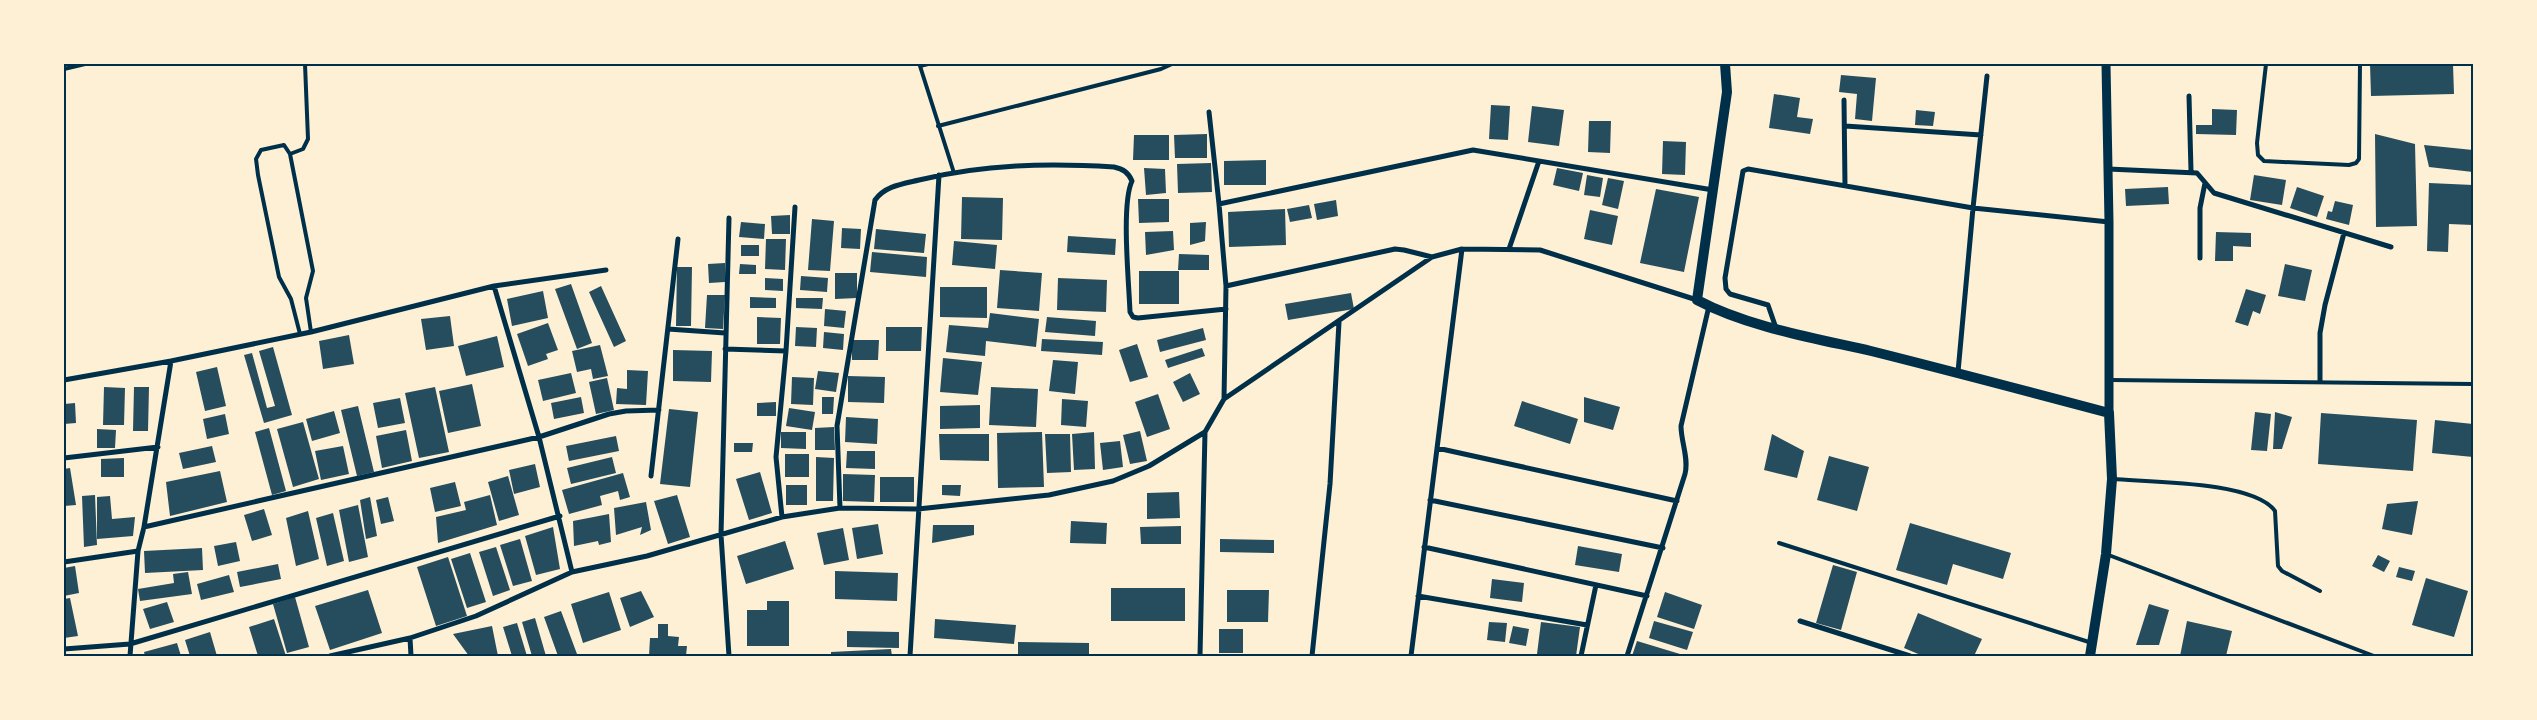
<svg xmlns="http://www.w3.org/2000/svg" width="2537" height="720" font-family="Montserrat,sans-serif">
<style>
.building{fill:#264d5e}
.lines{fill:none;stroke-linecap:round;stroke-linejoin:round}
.path{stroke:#003049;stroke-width:3}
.service{stroke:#003049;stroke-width:4}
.minor{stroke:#003049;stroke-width:5}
.tertiary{stroke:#003049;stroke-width:9}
.secondary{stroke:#003049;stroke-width:10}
.neatline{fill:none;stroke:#003049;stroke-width:2}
</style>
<rect width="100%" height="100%" fill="#fdf0d5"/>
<path class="building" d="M2370,64H2453L2454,94L2371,96Z
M1841,75L1876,78L1872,121L1855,119L1857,94L1839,92Z
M1774,94L1800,98L1797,117L1813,119L1810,134L1769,128Z
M1491,105L1510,106L1508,140L1489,139Z
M1532,106L1564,110L1559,146L1528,142Z
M2212,109L2237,110L2236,135L2196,134V125H2212Z
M1916,110L1935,112L1933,126L1915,125Z
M1589,121H1611L1610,153L1588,152Z
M1207,134V158H1175L1174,135Z
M2375,134L2415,144L2417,226L2376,227Z
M1134,135H1169V160H1133Z
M1663,141L1686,142L1685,175L1662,174Z
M2424,145L2473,150V172L2429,167Z
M1266,160V185H1224V161Z
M1211,163L1212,192L1178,193L1177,164Z
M1144,168L1165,169L1166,193L1146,195Z
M1557,168L1583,173L1579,191L1553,185Z
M1587,175L1603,178L1600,197L1584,195Z
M2254,175L2286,180L2282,205L2250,200Z
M1608,178L1624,181L1618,209L1602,205Z
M2429,183L2473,185V225L2449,224L2448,252L2427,251Z
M2168,187L2169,204L2126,206L2125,189Z
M2297,187L2324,196L2317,217L2290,208Z
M1656,189L1699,197L1684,272L1640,263Z
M962,197L1003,198L1002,240L961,239Z
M1138,199H1169V222L1139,223Z
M1336,200L1338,216L1317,220L1314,204Z
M2335,201L2353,205L2349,225L2326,219L2328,211L2332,212Z
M1309,205L1312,218L1290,222L1287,209Z
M1285,209L1286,245L1229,247L1228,212Z
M1590,210L1618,216L1612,245L1584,239Z
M790,215V234H772L771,216Z
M812,219L834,221L830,271L808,270Z
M741,222L765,224L764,239L739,237Z
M1206,222L1205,241L1190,245V223Z
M842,228L861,229L860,249L841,248Z
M876,229L926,234L924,253L874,249Z
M1173,231L1174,250L1146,255L1145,232Z
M2216,232L2251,233V247L2233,246V261H2215Z
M1068,236L1116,239L1115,255L1067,252Z
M766,239H786L785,270L765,269Z
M954,241L997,245L995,269L952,265Z
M741,245H759V256H741Z
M872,252L927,257L926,277L870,272Z
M1179,254L1209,255V270H1178Z
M725,263V282L709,283L708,264Z
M740,264L756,265V274H739Z
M2285,264L2312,270L2305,301L2278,296Z
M677,267H692L691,326H676Z
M1000,270L1042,273L1039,311L997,308Z
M1139,271H1179V304H1139Z
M835,273H857V298L835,299Z
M801,276L828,278L827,292L800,290Z
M765,278L783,279V291L765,290Z
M1058,278L1107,280L1106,312L1057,310Z
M571,284L592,343L577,349L555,289Z
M601,286L626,341L614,347L589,292Z
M940,287H987V318L940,317Z
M2246,289L2266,295L2260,314L2253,311L2248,326L2235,322Z
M543,291L548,318L512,326L507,299Z
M1351,293L1354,309L1288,320L1285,304Z
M707,295H725L723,329L705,328Z
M750,297L776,298V308H750Z
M796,298H823L822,309L796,308Z
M825,309L846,311L844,328L824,326Z
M990,313L1039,319L1036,347L986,341L985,356L946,352L949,325L988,328Z
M450,316L454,346L426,350L421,319Z
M757,317L781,318L780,344H757Z
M1047,317L1096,321L1095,336L1045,332Z
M548,323L558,350L546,354L548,359L528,366L517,334Z
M796,327L817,328L816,347L795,346Z
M886,327H922L921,351H886Z
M1203,328L1206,340L1160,352L1157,340Z
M824,332L844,334L843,350L823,348Z
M349,335L354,364L323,369L319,341Z
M497,336L504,367L466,376L458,346Z
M1042,339L1103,342L1102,355L1041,351Z
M852,340H879L878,360H852Z
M1137,344L1148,377L1130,382L1119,350Z
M600,345L608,376L593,379L591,369L577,372L572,351Z
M273,347L292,415L264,423L244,355L252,353L267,408L275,406L259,351Z
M1202,348L1205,356L1168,368L1165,360Z
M673,350L712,351L711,382L673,381Z
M943,358L982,362L978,395L940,392Z
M1053,360L1078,362L1075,394L1049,391Z
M217,367L226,406L205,411L196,372Z
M627,370L648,371L646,405L616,404L617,388L627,389Z
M818,371L839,373L836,392L815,389Z
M571,373L576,393L543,401L538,380Z
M1190,373L1200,394L1183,402L1173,382Z
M848,376L885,377L884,403L848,402Z
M792,377L814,378L813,405L791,404Z
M607,378L614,410L596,414L589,382Z
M472,384L481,426L448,433L439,391Z
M104,387L125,388L124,425H103Z
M134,387H149L148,431H133Z
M435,387L449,452L419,458L405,393Z
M991,387L1038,389L1036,427L989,425Z
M1158,394L1170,429L1147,437L1135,402Z
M581,397L584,413L554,419L551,403Z
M822,397H834L833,414H822Z
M1584,397L1620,407L1613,430L1584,422Z
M400,398L405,423L378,428L373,403Z
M1062,399L1088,401L1086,427L1061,425Z
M1522,401L1578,419L1570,444L1514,426Z
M776,402V416H757V403Z
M75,403L76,423L64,424V404Z
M980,405V428L940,429V406Z
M358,406L374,472L357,476L341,410Z
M789,408L815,412L812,430L786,426Z
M669,409L698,412L690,487L660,484Z
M334,411L340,433L312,441L306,419Z
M2255,412L2271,414L2267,451L2251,450Z
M2275,412L2292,417L2282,449H2273Z
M2321,413L2417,420L2413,471L2318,464Z
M225,414L229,434L207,439L203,419Z
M846,417L878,419L877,444L845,442Z
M2435,420L2473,424V457L2432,453Z
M303,422L319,479L293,487L277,429Z
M834,427L835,450H815V428Z
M269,428L286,491L272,495L255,432Z
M97,429L116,430L115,448H97Z
M406,430L412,461L382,468L376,436Z
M1140,431L1147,461L1130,464L1123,435Z
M781,432H806V449L781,448Z
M1042,432L1044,487L998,488L997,433Z
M1094,432L1095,469L1074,470L1072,434Z
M939,434H989V461L940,460Z
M1045,434H1070L1071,472L1047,473Z
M1772,434L1804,451L1797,478L1764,470Z
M616,436L619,451L569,461L566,446Z
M1120,441L1123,467L1103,470L1100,443Z
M734,443H753L752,452H734Z
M212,446L216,462L183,469L179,453Z
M343,446L349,474L321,480L315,451Z
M847,451H875V469L846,468Z
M785,454H809V477H785Z
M1829,456L1869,467L1857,511L1817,500Z
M612,457L616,473L571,484L567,468Z
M816,457L834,458L833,501H816Z
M124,458V477H101V459Z
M535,464L540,487L514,494L509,470Z
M70,468L76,505L64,506V469Z
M220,471L227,502L170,516L166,482Z
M760,472L772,513L749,520L736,479Z
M623,473L630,497L620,500L618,491L600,496L602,505L569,514L562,490Z
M843,474L875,475L874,502L843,501Z
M508,476L519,515L499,521L488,482Z
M880,477H914V502H880Z
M455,482L461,506L435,512L430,488Z
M786,485H807V505H786Z
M942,485H961L960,496L942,495Z
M1179,492L1180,518L1147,519V493Z
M95,495L97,545L84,547L82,496Z
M490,495L497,525L438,543L436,517L466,510L464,502Z
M677,495L690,537L668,544L654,501Z
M110,496L112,519L135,517L133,536L97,539V497Z
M370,497L377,536L366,539L360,500Z
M388,497L394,521L381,524L376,500Z
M2418,501L2412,535L2382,529L2387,504Z
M646,502L651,530L640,535L642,527L616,535L614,508Z
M358,505L368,557L349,562L339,510Z
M264,509L272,535L252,541L244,515Z
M308,511L319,559L296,566L286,518Z
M333,513L344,561L327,566L316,518Z
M609,514L611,542L599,545L598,541L574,546L573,521Z
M1071,521L1107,523L1106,544L1070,543Z
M1910,523L2011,553L2003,579L1953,564L1947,585L1896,570Z
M878,524L883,554L857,559L852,528Z
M933,525H974V535L932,543Z
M1181,526V544H1141L1140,527Z
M553,527L560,569L536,575L525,536Z
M843,528L849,560L824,565L817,533Z
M520,539L532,581L513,586L500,545Z
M1220,539L1274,540V553L1220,552Z
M785,541L794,569L746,584L737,556Z
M236,542L240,561L218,566L214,546Z
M1578,546L1622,554L1619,572L1575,565Z
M496,547L510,590L493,596L479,552Z
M202,548L203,570L145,573L144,551Z
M470,553L486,602L467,608L451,559Z
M2378,555L2390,561L2384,572L2372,566Z
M448,557L467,616L436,626L417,567Z
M278,564L281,579L240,587L237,572Z
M1833,565L1857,572L1841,630L1816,623Z
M75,566L79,593L64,596V568Z
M2399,567L2415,571L2412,581L2396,577Z
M835,571L898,573L897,601L835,599Z
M188,572L192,594L140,601L138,589L174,583L173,574Z
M229,575L234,592L201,600L197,584Z
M2426,578L2468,591L2454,637L2412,625Z
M1492,579L1524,583L1522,602L1490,598Z
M1111,588H1185V621H1111Z
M368,590L382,633L330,650L315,606Z
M1227,590H1269L1268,622H1227Z
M641,591L654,617L630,627L620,598Z
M609,592L621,630L583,643L571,604Z
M1665,592L1702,605L1694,629L1657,617Z
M295,597L309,647L287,653L273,604Z
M70,598L78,636L64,638V599Z
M767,601H789V646H747V610H767Z
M167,602L174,622L150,629L143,609Z
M2149,604L2169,610L2159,645H2136Z
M561,611L577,654L571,656H558L544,617Z
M1918,613L1982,639L1974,656H1923L1904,648Z
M535,618L546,656H532L522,622Z
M274,619L286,656H258L249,627Z
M935,619L1016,625L1014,644L934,638Z
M1654,621L1693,632L1687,650L1649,638Z
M2187,621L2232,631L2226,656H2180Z
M1489,622L1507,623L1505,642L1487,640Z
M1541,622L1580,627L1576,656L1537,654Z
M517,623L527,656H512L503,627Z
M658,624H668V636L679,637L678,646H687L686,656H649L650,638H658Z
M492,626L498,656H469L453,634Z
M1513,626L1529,629L1526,646L1509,643Z
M1219,629H1243V653H1219Z
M847,631L899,632V648L847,647Z
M210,632L217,656H190L185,640Z
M1637,641L1680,654V656H1632Z
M1018,642L1089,643V656H1018Z
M177,643L181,656H145L144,652Z
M891,649L892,656H831V652Z"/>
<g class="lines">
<path class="path" d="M174,64H182"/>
<path class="service" d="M920,64V66L928,64
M2266,64L2257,143L2258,155L2264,161L2349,165L2356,163L2359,159L2360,64
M920,66L954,173
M64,69L85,64
M938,126L1161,69L1172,64
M290,154L303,149L308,139L305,64
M300,334L291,299L279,277L258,175L256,159L261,150L284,145L290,154L313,271L306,298L311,332
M2111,380L2473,384
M2113,479C2149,482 2254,481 2275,511L2278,566L2282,571L2320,591
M1779,543L2092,643
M2106,554L2374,656"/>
<path class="minor" d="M2189,96L2191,171
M1844,100L1845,186
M1209,112L1219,204
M1845,126L1981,135
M2108,169L2197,173L2214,193L2391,247
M729,218L721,535L729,656
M1509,249L1539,161
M2200,258V208L2205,183
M606,270L494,286L311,332L171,361L144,527L539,437L609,414L626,411L659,410
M494,286L539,437L572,572
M1226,286L1395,249L1404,250L1432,257
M1776,328L1768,305L1730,294L1726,289L1725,278L1743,171L1748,169L1973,208L1987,76
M668,329L725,333
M725,349L786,351
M1958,372L1973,208L2109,222
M64,380L171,361
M2320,381V333L2325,305L2344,233
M1224,399L1226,286L1219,204L1473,150L1713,190
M1437,448L1677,501
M64,458L158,447
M651,476L678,239
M1430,500L1663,548
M840,508L837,426L875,200C885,186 902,184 919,180C984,164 1048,163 1114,167C1123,169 1128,172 1132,181C1121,204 1129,283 1130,312L1133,317L1138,318L1226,309
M782,517L776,457L786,351L795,207
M1424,547L1647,596
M64,562L138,551
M1418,596L1587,625
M1800,621L1910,656
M410,638L411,656
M64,649L130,644L560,516
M130,656L138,551L144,527
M330,656L410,638L476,616L572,572L647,556L782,517L840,508L918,509L1049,495L1113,481L1149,466L1205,432L1224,399L1432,257L1462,249L1540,250L1697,300
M910,656L939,175
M1200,656L1205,432
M1312,656L1330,484L1339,322
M1411,656L1462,249
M1581,656L1596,585
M1627,656L1685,474C1689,458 1681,442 1681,426L1709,306"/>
<path class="tertiary" d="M2106,64L2109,222V413"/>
<path class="secondary" d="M1725,64L1727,92L1697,300C1748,327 1814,338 1871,351C1951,371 2030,392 2109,413L2112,479L2106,554L2090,656"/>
</g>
<rect width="2537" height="720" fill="none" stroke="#fdf0d5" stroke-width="130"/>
<rect x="65" y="65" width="2407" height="590" class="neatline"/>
</svg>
